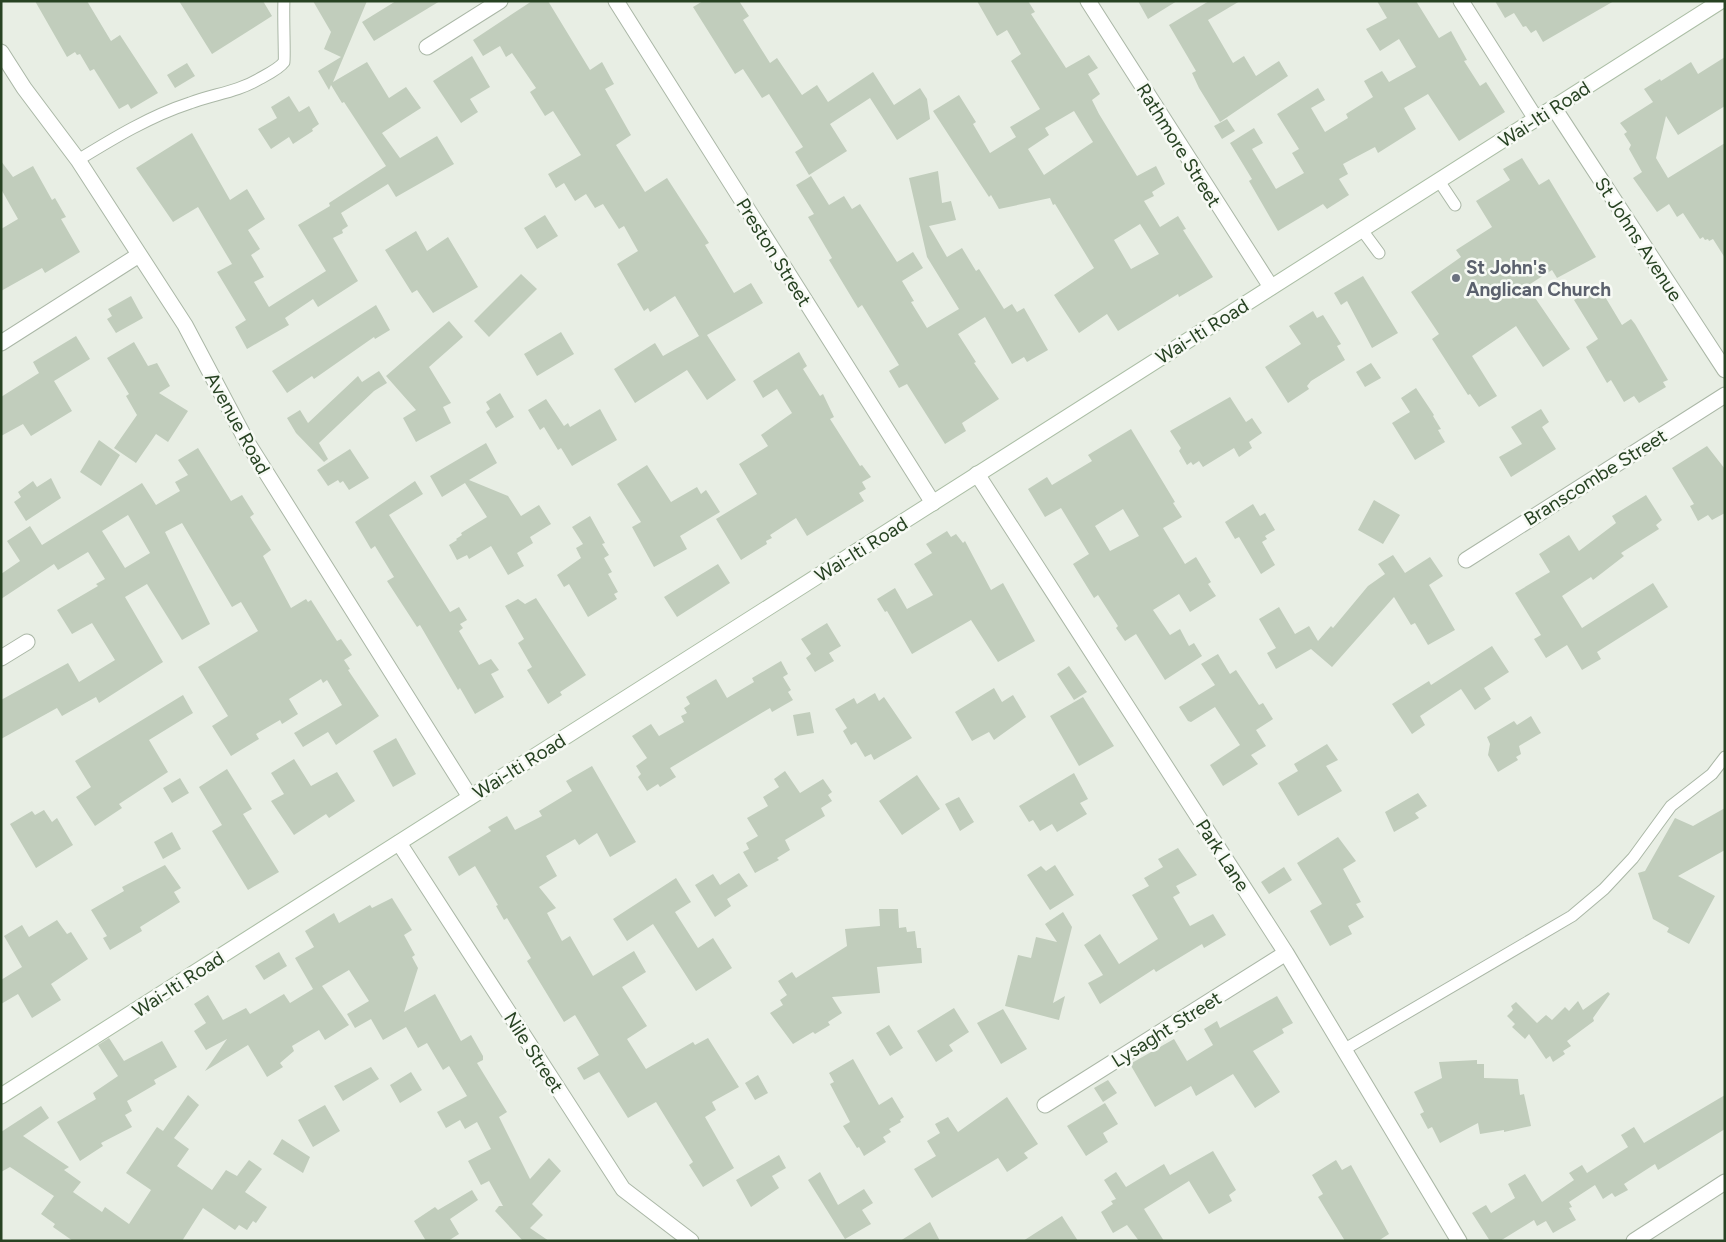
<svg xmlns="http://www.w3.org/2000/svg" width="1726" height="1242" font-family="Figtree,sans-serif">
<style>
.building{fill:#c1cdbc;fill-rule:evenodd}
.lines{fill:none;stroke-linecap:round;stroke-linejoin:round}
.service-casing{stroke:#aab7a6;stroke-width:13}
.minor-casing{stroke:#aab7a6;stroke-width:17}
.secondary-casing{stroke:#abbea5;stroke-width:17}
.service{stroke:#fff;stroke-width:11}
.minor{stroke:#fff;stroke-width:15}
.secondary{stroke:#fff;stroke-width:15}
.worship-dot{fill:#6b7280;stroke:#f7faf5;stroke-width:2}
.labels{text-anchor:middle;stroke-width:5;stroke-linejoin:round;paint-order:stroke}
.street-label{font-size:19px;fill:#274222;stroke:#f7faf5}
.worship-label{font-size:19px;font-weight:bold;fill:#5b616d;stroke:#f7faf5;text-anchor:start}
</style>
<rect width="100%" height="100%" fill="#e8eee4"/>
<path class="building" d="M35,1H87L111,41L120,35L158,93L131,109L128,104L119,109L94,69L90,71L80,54L77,55L75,52L67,57Z
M179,1H263L272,16L212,54Z
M313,1H367L333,82L367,62L389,98L406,87L421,108L382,133L400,158L437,136L454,164L396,197L388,184L341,213L348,226L342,230L343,233L333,238L358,281L318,307L313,299L285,318L289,325L247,349L235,327L246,320L217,272L232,264L198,207L173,222L136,168L192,133L230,200L247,189L265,219L248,230L260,249L251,255L264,277L254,282L269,307L326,271L298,225L330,206L329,203L386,166L344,102L342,103L331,85L329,90L318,71L341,57L324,49L331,32Z
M396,1H440L374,41L362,22Z
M532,1H548L590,70L602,62L614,84L605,89L631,135L616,145L645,192L667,178L709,243L705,245L734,293L751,283L763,303L707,335L736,380L707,400L687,370L635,403L614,369L655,343L663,356L699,336L675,296L650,312L648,308L644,311L617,264L638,251L624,226L619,229L603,204L595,208L586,194L575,201L564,183L556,188L548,174L581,155L553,111L545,116L530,92L536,88L512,53L506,57L500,46L483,56L473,40Z
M703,1H739L749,16L743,20L770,63L777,58L802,95L817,85L828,102L873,72L894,105L920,88L927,99L930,119L897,140L870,98L830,124L847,151L809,175L795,152L803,147L769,94L762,98L743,69L735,74L693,7Z
M977,1H1028L1035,12L1031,14L1066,68L1089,55L1098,68L1088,74L1100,94L1092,100L1099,114L1137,176L1156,166L1165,184L1152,192L1154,196L1144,201L1160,227L1178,216L1186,229L1183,230L1213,277L1179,297L1178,294L1118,331L1107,314L1079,333L1054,295L1094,268L1055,204L1053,205L1050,198L999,209L991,195L989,197L933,111L959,95L976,122L973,124L990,153L1016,137L1010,127L1040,109L1011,61L1021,54L1007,30L997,36ZM1074,111L1093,142L1044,175L1028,149L1049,135L1045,128ZM1140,224L1159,254L1131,269L1114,240Z
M1138,1H1177L1148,19Z
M1209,1H1240L1208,20L1233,63L1244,56L1256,76L1279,61L1288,76L1220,122L1199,88L1192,73L1196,71L1169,25Z
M1377,1H1416L1439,38L1451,31L1467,60L1464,61L1480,86L1486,82L1505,112L1459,141L1428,94L1404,108L1416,129L1378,153L1375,147L1343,164L1348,174L1339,179L1349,195L1327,209L1323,204L1278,231L1249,181L1252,179L1230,143L1254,128L1263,143L1252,149L1276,189L1304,173L1292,153L1299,149L1277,114L1318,88L1325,100L1311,108L1325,132L1348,118L1346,114L1373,97L1364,81L1382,71L1389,82L1416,67L1399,39L1380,51L1366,29L1387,18Z
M1495,1H1614L1543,42L1536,30L1531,33L1526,26L1523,27L1514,13L1505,18Z
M472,56L490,87L470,99L478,112L461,123L433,81Z
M1725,57V106L1678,135L1666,116L1656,158L1668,178L1725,143V258L1713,239L1709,241L1708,239L1705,240L1703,237L1700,239L1683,213L1677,217L1669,204L1657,212L1633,178L1642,172L1629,149L1631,145L1624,134L1627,132L1620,123L1653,102L1644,89L1660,79L1661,81L1691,62L1698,74Z
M187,63L195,76L175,88L167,75Z
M289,96L299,112L309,106L319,124L312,129L313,131L293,144L289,137L271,149L258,129L277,118L271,107Z
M1227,119L1235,131L1222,139L1214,126Z
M1522,158L1539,185L1549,179L1596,257L1557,278L1552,270L1527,286L1570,349L1543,367L1516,326L1472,356L1497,396L1479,407L1470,394L1468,395L1432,339L1439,334L1411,292L1461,257L1456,250L1492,227L1476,201L1510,180L1503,169Z
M1,161L13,177L33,166L52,200L55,198L66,217L61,219L80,252L45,273L42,268L1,291V229L18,219L1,189Z
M938,171L942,203L951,201L956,220L929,226L947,257L962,248L976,271L979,269L1004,309L1012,304L1017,312L1024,308L1048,350L1027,362L1024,357L1012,364L985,317L958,334L976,362L974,363L999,399L962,423L966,431L945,444L907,384L899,388L889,371L899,365L862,305L858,308L829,260L832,258L808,217L814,214L796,185L811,176L829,205L844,196L852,209L860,204L897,262L913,252L923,268L902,281L914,301L911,302L927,328L959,309L927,257L909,178Z
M545,215L558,236L537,249L524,228Z
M416,231L427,251L448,237L478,287L433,313L417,290L412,293L385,250Z
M521,274L537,289L489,337L474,321Z
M1363,276L1398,333L1372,348L1347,301L1341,305L1334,293Z
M1598,285L1622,325L1631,319L1635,324L1668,380L1663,382L1666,387L1639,403L1634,396L1624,402L1611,380L1607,383L1586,347L1598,339L1574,300Z
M131,296L143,318L116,333L107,319L112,316L108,309Z
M376,305L390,330L375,339L374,337L314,379L312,376L287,393L272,371Z
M1313,311L1317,318L1323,315L1341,344L1337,346L1345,360L1311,381L1307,386L1309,389L1288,403L1265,367L1301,344L1289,326Z
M449,321L463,337L429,367L451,403L443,407L451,423L416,442L403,418L416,410L386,376Z
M561,332L574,354L537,376L524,354Z
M76,336L90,359L54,381L72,411L31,436L23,424L1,436V397L39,373L33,362Z
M134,342L148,366L157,363L170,386L159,393L188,411L168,442L156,434L136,463L114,448L137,415L126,396L129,394L107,358Z
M799,352L807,366L803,369L820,396L823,394L834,417L830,419L860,466L862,465L871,477L862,482L866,489L859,493L864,501L807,536L796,518L770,535L772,538L766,541L767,544L741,560L716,519L757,494L739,464L768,446L761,435L792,413L777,389L763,398L753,381Z
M1371,363L1381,378L1365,387L1356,372Z
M379,371L387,383L374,391L319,443L328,459L324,462L296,433L287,418L300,410L308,423L358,376L362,382Z
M1416,388L1434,415L1433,416L1441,429L1438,430L1445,442L1415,460L1392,423L1410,412L1401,398Z
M500,393L514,417L496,428L486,412L490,409L486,402Z
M1230,397L1246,422L1252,418L1262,433L1249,442L1252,448L1239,457L1234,448L1203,467L1199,461L1193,465L1191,462L1187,465L1179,451L1181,448L1170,431Z
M546,399L564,426L568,423L570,427L600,409L617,440L572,466L561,448L558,450L544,427L540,430L528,410Z
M1541,409L1549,422L1542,427L1556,449L1511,477L1499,457L1522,444L1511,427Z
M1131,429L1175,502L1173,503L1182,517L1163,528L1185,564L1196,557L1211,582L1208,584L1216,596L1190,612L1179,594L1153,610L1170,635L1180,629L1189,646L1194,643L1202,656L1165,680L1136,634L1125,641L1116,628L1118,626L1098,595L1094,598L1073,564L1089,554L1061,508L1045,517L1028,489L1047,477L1052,485L1092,461L1088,455ZM1123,509L1139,536L1110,551L1095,526Z
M99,440L120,455L101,486L80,472Z
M486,443L497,463L469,480L508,496L521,516L539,505L551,524L530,537L533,543L517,553L524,566L508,575L491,546L469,559L467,555L457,560L449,545L457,540L456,539L462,535L461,533L487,517L465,483L442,497L430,476Z
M1707,446L1725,469V513L1712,520L1708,515L1698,521L1690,506L1694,504L1672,468Z
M198,448L231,501L242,495L254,514L250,517L271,550L263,556L291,608L306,599L308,602L311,600L337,641L341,639L352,655L344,660L350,669L348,670L379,716L336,745L328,732L303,747L294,733L342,705L327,680L323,683L321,679L289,699L298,714L282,724L280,720L256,734L259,739L231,756L212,726L228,716L198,667L258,631L241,602L232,607L182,523L165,532L210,624L182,640L147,584L125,597L163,662L99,703L96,697L62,716L57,708L1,739V700L68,663L79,682L115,660L92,623L72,634L57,610L98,586L96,584L105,579L88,552L58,570L54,564L1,599V574L20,561L7,541L30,526L42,545L142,483L156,505L180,491L175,482L188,475L178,460ZM128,515L150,553L125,568L102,531Z
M350,449L369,478L349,490L343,481L340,483L338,480L328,486L317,470Z
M647,465L671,502L697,487L701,494L706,490L720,512L680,536L687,549L654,567L632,527L641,522L617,484Z
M51,478L61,498L26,521L14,502L21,497L18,492L33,481L37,487Z
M415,481L423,494L389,515L450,612L459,607L467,620L460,624L463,628L459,631L479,665L491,659L499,670L491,674L504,697L475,714L460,688L458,690L420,625L417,627L387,581L394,577L375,546L371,549L355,522Z
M1646,495L1662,520L1656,525L1659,529L1621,553L1624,556L1593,580L1591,577L1562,596L1582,628L1653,583L1668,607L1597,652L1601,659L1582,670L1567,645L1546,658L1534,639L1541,635L1515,593L1550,572L1539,554L1569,535L1579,551L1616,523L1612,516Z
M1374,500L1400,515L1383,544L1358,530Z
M1253,504L1260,516L1265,513L1275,530L1265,536L1267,539L1262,542L1275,565L1261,574L1239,537L1235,539L1225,522Z
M590,516L605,543L602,544L609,555L604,558L612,572L608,574L618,592L614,594L617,599L588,617L569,584L564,587L557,575L581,558L576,548L583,544L572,527Z
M947,531L951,537L956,534L963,543L965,541L991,590L1003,583L1035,641L998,662L971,620L912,654L887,611L885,612L877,599L895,588L907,609L933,595L914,564L932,553L926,544Z
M1393,555L1405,573L1430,557L1443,576L1429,585L1455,630L1428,645L1415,623L1411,625L1394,597L1332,667L1311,649L1276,669L1267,653L1276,648L1259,619L1279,607L1295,634L1309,626L1318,641L1331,626L1333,628L1368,586L1385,574L1378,564Z
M718,564L730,583L677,617L664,597Z
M536,598L586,675L560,692L562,695L548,704L527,670L532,667L518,643L524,639L505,606L518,599L525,604Z
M827,623L841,646L829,653L834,661L815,672L806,658L811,654L801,639Z
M1492,646L1509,672L1484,688L1491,699L1475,710L1461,689L1420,716L1425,725L1412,734L1392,704L1429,681L1431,685Z
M1218,654L1230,674L1236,670L1259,705L1263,703L1273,719L1256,730L1266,746L1251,755L1258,764L1223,786L1210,765L1240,745L1215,707L1191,722L1188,721L1179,707L1215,685L1201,664Z
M781,661L788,674L783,677L791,690L788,692L793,700L772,712L770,708L670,768L676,777L660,787L658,784L647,791L638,777L641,774L636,766L647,758L632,736L651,724L659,736L684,722L681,716L687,713L684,708L690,704L686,697L716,679L727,698L754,682L752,678Z
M1069,666L1087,692L1074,700L1057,674Z
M994,688L1002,702L1013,695L1026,717L994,740L989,732L972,741L955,712Z
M875,693L879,701L884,697L912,738L874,760L871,754L865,757L856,742L851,745L843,731L847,728L835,709L854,698L857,704Z
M183,695L193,713L149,740L168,772L119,804L122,808L95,826L76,797L91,787L75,761Z
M1083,697L1114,746L1079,766L1050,716Z
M810,712L814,733L797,736L793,715Z
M1531,716L1541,733L1519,746L1521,754L1516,757L1518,760L1498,772L1488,755L1490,744L1487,737L1514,721L1517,725Z
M396,738L416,774L393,787L373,751Z
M1327,744L1338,760L1326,766L1342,791L1298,816L1278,783L1298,771L1294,764Z
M294,759L311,786L337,772L355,801L329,818L326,814L294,835L271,801L284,794L271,773Z
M592,766L636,842L610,857L597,833L579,845L575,839L546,856L557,876L539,887L556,908L547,913L562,941L570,936L593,976L634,951L646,972L622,987L647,1026L627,1039L646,1069L693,1042L695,1045L708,1038L739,1087L712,1102L716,1110L705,1117L734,1168L703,1187L689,1165L693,1162L656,1102L628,1118L599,1072L584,1080L577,1068L599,1055L575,1015L564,1022L527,961L531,958L507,918L504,920L496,906L498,905L475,866L459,876L448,857L491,831L488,827L507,816L515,830L542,816L539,811L572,791L566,781Z
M227,769L252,809L243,814L279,872L248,890L212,831L222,825L199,787Z
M785,771L800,793L823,779L832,792L828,795L832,801L821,808L825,816L785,840L790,850L777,858L779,860L755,873L743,852L749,849L746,843L758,836L747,818L768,806L763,797L779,787L774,779Z
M1074,773L1088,799L1080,803L1087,814L1057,832L1052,824L1040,831L1033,820L1029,822L1019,806Z
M917,775L940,809L902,835L879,801Z
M180,778L189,793L172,803L163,788Z
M1418,793L1427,806L1415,813L1419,818L1394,832L1385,812Z
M959,797L974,822L960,831L945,804Z
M1725,808V850L1678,876L1715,896L1689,944L1667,932L1669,928L1653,919L1638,873L1645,871L1675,818L1693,826Z
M44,810L52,822L57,818L73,845L36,868L10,824L32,811L35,815Z
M172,832L181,849L163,859L154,842Z
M1338,837L1356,861L1343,869L1361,902L1356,904L1364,917L1348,926L1352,934L1330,946L1310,911L1322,904L1297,863Z
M1178,848L1197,875L1176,886L1180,893L1173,897L1190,926L1213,914L1226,935L1204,948L1202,944L1156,972L1154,969L1100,1004L1088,983L1103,975L1084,945L1100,934L1119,964L1158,939L1132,895L1149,886L1144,878L1163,867L1158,859Z
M165,865L181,888L174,892L180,902L140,927L142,931L110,950L103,938L107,936L91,910L124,891L122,887Z
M1055,865L1074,895L1050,910L1027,875L1041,866L1046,871Z
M1284,867L1292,880L1269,894L1261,882Z
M739,873L748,886L727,899L731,906L715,917L695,885L713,874L720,885Z
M676,878L691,902L675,912L698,948L713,938L732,968L696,991L653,924L627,941L613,919Z
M392,898L412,930L404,935L415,955L412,957L418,968L404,1012L435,994L461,1041L471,1035L483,1056V1060L477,1063L507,1112L499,1117L530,1179L549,1158L561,1171L532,1204L543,1215L530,1228L549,1241H523L495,1211L499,1206H503L489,1181L481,1185L468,1161L491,1149L477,1122L465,1129L460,1120L446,1128L437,1112L467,1096L449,1066L443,1070L427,1043L418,1048L406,1027L383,1040L371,1019L355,1028L347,1014L369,1001L349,970L322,986L349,1025L325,1040L319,1030L292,1046L294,1051L280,1063L283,1067L267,1077L248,1045L205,1071L227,1039L206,1050L194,1031L206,1023L194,1004L208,995L223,1020L246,1008L250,1014L284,994L290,1003L313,989L295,958L314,947L305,931L334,913L339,923L370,905L372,908Z
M879,909H898L899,928L906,927L907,932L915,931L917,948H921L922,963L877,967L880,993L832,997L842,1013L828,1022L830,1025L815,1034L813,1032L793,1044L770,1013L783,1005L780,1000L787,995L778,981L792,972L796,978L847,946L845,929L880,926Z
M1063,912L1072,927L1053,1003L1065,996L1059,1020L1005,1006L1018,955L1031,958L1036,937L1057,942L1045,924Z
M57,920L67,934L71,932L88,959L51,984L61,1000L32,1018L18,994L1,1004V980L22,967L4,936L22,925L29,937Z
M279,952L287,966L264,980L255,966Z
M1608,992L1610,994L1593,1018L1594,1021L1567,1041L1571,1046L1563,1051L1565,1054L1553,1062L1550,1056L1546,1059L1529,1034L1525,1039L1512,1027L1515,1024L1507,1016L1513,1010L1511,1006L1516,1002L1537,1023L1546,1015L1552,1020L1565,1007L1569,1011L1578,1001L1583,1010Z
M1277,996L1293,1023L1282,1029L1284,1033L1253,1051L1280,1092L1255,1108L1233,1074L1196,1096L1191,1086L1155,1107L1130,1064L1174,1039L1187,1061L1213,1045L1204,1029L1217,1021L1220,1028Z
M954,1008L969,1032L949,1045L953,1051L936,1062L917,1031Z
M1003,1009L1027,1049L1001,1064L977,1023Z
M889,1025L903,1048L890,1056L876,1033Z
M109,1038L124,1061L162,1041L177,1067L154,1080L156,1084L127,1101L132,1111L125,1115L132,1127L101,1143L103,1146L80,1161L57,1122L96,1099L93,1093L118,1076L98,1045Z
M853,1059L879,1105L892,1097L904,1117L900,1120L901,1122L889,1129L891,1132L883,1137L886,1142L864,1156L859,1147L857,1148L843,1126L850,1122L830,1084L834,1082L829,1073Z
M1477,1060V1064H1484V1078L1518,1079L1520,1095L1524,1094L1531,1126L1504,1132V1130L1480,1134L1478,1123L1440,1143L1432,1127L1428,1129L1420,1114L1424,1112L1414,1092L1442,1078L1439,1062Z
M371,1067L379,1079L343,1101L334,1086Z
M411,1072L422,1090L400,1103L390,1085Z
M758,1075L768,1093L755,1100L745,1083Z
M1108,1080L1117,1093L1103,1102L1094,1088Z
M188,1095L199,1105L174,1138L189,1149L177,1166L212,1190L226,1170L237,1176L249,1160L262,1169L245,1192L267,1207L256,1223L253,1221L247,1230L239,1225L235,1230L203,1208L182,1241H73L53,1227L55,1224L41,1214L54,1196L10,1167L1,1172V1132L41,1106L49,1118L23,1136L69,1167L64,1170L81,1182L73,1192L102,1212L105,1207L129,1224L151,1190L126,1173L157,1127L163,1131Z
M1725,1095V1129L1658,1170L1655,1164L1624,1184L1628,1190L1615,1197L1612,1193L1603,1199L1595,1185L1569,1202L1572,1207L1569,1208L1576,1220L1553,1233L1546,1221L1537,1226L1534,1220L1500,1241H1490L1472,1213L1486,1205L1491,1213L1515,1198L1508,1184L1525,1174L1542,1202L1574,1180L1569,1173L1582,1165L1587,1173L1628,1147L1621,1135L1634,1127L1644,1143Z
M1007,1097L1038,1144L1024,1153L1028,1158L1007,1172L998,1158L932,1198L914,1169L936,1156L927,1141L940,1133L935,1124L948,1117L958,1132Z
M1105,1103L1118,1124L1103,1133L1108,1142L1086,1156L1067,1126Z
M325,1105L340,1131L313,1147L298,1120Z
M282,1139L310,1157L303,1173L273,1154Z
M1213,1151L1236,1190L1229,1195L1232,1201L1209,1214L1189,1181L1144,1209L1164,1241H1139L1127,1225L1113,1233L1101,1212L1113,1204L1111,1201L1116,1199L1104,1180L1116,1172L1126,1187L1164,1164L1170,1175Z
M779,1155L786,1168L772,1176L779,1188L751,1207L736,1180Z
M1336,1160L1342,1170L1351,1165L1389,1234L1378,1241H1345L1318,1197L1323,1194L1312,1175Z
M820,1172L838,1205L864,1189L873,1203L862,1210L871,1224L845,1239L808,1180Z
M472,1190L478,1200L450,1219L459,1234L448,1241H426L414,1221L435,1207L438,1210Z
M1062,1216L1078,1241H1023Z
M930,1222L940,1241H900Z"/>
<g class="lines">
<g class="service-casing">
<path id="service" d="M78,160C114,138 150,116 190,103C214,94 237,92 259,79C266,75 279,69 284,62C285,59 283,12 284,1
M1439,181L1455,205
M1362,230L1379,253
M1345,1049L1572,916L1604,889L1633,858L1671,806L1712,774L1725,757"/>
</g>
<g class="minor-casing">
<path id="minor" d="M616,1L933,503
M1088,1L1271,287
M1461,1L1536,119
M427,47L500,1
M1,52L24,88L78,160L185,325L247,442L470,797
M1554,108L1725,370
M1,343L139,255
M977,474L1286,953L1459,1241
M1466,560L1725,395
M1,658L27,642
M399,843L623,1189L691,1241
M1045,1105L1286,953
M1634,1241L1725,1182"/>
</g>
<g class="secondary-casing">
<path id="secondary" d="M1,1096L1721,1"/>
</g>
<use href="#service" class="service"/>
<use href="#minor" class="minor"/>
<use href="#secondary" class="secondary"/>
</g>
<circle class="worship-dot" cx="1456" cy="278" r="5"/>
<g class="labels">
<g class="street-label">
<text transform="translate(1544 114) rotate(-33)" y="7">Wai-Iti Road</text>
<text transform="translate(1179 145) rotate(58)" y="7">Rathmore Street</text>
<text transform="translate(1639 239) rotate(57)" y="7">St Johns Avenue</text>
<text transform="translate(774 252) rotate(58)" y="7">Preston Street</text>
<text transform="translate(1202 331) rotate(-32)" y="7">Wai-Iti Road</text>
<text transform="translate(238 423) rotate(61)" y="7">Avenue Road</text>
<text transform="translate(1595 477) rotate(-32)" y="7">Branscombe Street</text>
<text transform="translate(861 549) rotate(-32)" y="7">Wai-Iti Road</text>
<text transform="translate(519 766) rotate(-32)" y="7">Wai-Iti Road</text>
<text transform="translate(1223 855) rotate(57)" y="7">Park Lane</text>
<text transform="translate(178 984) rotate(-33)" y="7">Wai-Iti Road</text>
<text transform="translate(1166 1029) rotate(-32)" y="7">Lysaght Street</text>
<text transform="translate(534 1052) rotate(57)" y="7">Nile Street</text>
</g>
<g class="worship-label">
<text x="1466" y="274">St John's<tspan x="1466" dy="22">Anglican Church</tspan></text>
</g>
</g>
<rect width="1726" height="1242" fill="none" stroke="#274222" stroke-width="5"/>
</svg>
